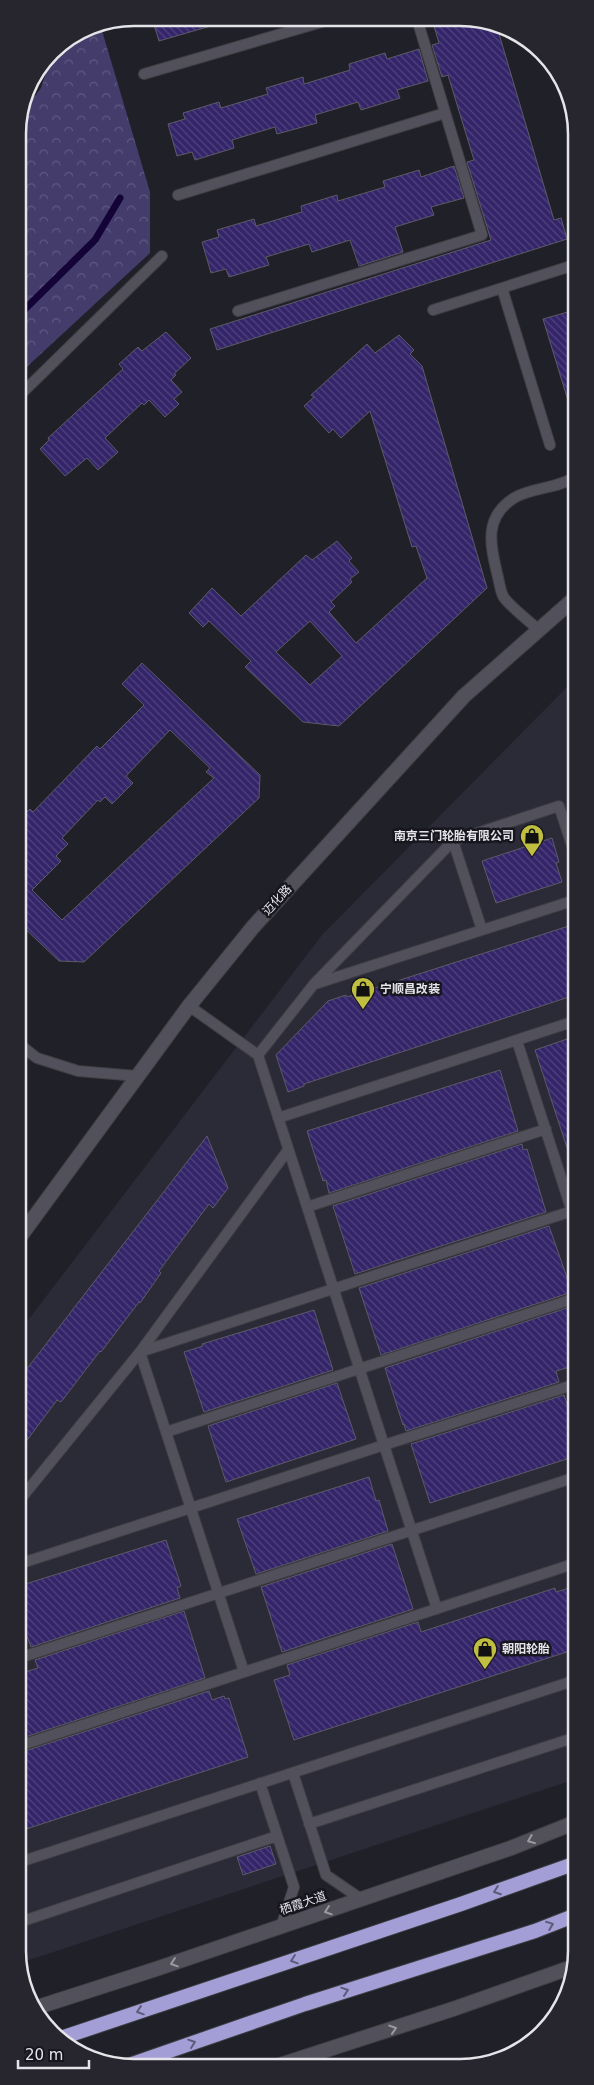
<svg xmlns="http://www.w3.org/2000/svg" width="594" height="2085" font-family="'DejaVu Sans','Noto Sans SC',sans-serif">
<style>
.built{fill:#2b2a37}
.forest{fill:url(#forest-crowns)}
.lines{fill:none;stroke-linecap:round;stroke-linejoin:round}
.stream{stroke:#130336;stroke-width:7}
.building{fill:url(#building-back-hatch);stroke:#5c5b65;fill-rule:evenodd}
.service-casing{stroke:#3e3e44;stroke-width:12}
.tertiary-casing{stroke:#3e3e44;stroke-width:16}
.secondary-casing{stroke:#3e3e44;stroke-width:16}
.trunk-casing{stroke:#3e3e44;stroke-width:16}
.service{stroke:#52515b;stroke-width:10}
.tertiary{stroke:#52515b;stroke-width:14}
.secondary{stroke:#52515b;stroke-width:14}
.trunk{stroke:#a49ed6;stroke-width:14}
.oneway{stroke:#9b9aa2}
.oneway2{stroke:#5e5a7a}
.labels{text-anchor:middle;stroke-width:5;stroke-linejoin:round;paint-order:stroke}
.poi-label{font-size:12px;font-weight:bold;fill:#e4e4e9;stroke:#17161e;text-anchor:start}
.street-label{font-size:12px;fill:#e4e4e9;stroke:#17161e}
.rim{fill:none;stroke:#e4e4e9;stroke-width:2.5}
</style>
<defs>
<pattern id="forest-crowns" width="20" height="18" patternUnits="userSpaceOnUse" patternTransform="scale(1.25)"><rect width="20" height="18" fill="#443d6c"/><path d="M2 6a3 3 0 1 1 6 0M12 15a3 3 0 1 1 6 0" fill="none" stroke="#5f5981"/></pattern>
<pattern id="building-back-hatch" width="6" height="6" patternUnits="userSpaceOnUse" patternTransform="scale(1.25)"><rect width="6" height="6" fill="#342469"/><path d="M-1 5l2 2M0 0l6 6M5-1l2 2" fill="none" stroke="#51447e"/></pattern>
</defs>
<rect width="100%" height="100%" fill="#202028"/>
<path class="built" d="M575,679L576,1779L20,1963L19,1332L322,935Z"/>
<path class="forest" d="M100,24L150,192V253L18,375V127L20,116L41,88L53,51L90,26Z"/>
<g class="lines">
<path class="stream" d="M18,316L95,240L120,198"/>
</g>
<path class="building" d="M152,18H221V23L159,41Z
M432,19L483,20L497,27L554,220L561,218L567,239L217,350L210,329L491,240L467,162L474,160L448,75L442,77L432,45L439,43Z
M419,49L428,81L397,90L400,98L361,110L358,102L315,115L317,123L277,134L275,127L232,140L234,148L195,160L192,152L177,156L168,124L185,119L183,113L219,102L221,108L268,94L266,88L303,77L304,84L350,70L349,64L385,53L387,59Z
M454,166L464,198L431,207L434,215L395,227L403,252L359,266L350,240L312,252L309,244L266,257L269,265L229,277L226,269L211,273L202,242L219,237L217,230L254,219L256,226L302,212L301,206L337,195L338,201L385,187L383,181L419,170L421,177Z
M575,310V407H570L543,319Z
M166,332L191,358L174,374L176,375L171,380L182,392L174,399L179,404L165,417L149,400L144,405L142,403L105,438L118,452L98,470L87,458L65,476L40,449L49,440L48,438L123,369L119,364L138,347L142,351Z
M399,335L414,350L410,354L422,366L487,588L339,726L303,722L245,667L251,661L209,621L203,627L189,613L212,588L241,616L306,555L312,560L337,541L352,558L349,561L359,572L350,579L352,582L331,602L335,606L329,612L356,643L427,578L416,546L412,547L370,411L341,438L333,429L329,433L304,406L314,397L311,395L367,344L375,353ZM310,621L342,656L310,685L276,652Z
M142,663L260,775L259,798L84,962L59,961L19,923L18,820L30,809L33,812L97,746L100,749L144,705L122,684ZM170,730L210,768L206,772L214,778L62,920L32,890L61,861L56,856L68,844L62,838L98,800L100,802L105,797L112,804L133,783L126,776Z
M552,838L559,862L556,863L562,882L496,903L482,861Z
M575,924V995L304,1084V1086L288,1092L276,1055L328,1001L346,995L347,997Z
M567,1039L569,1043L575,1041V1162L572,1163L535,1050Z
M500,1070L518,1131L329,1193L326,1180L323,1181L307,1131Z
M207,1136L228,1188L213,1208L209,1204L159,1271L161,1273L140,1303L139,1302L101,1352L100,1351L61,1402L57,1400L19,1451V1379Z
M522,1144L523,1150L527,1149L546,1212L355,1274L333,1206Z
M549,1226L572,1292L381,1355L359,1288Z
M576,1305V1365L556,1371L559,1382L406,1431L404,1424L403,1425L385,1368Z
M314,1310L333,1370L204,1412L184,1352L203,1346L202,1344Z
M337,1383L356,1439L226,1482L208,1426Z
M564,1395L568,1407L576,1405V1456L430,1503L411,1444Z
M369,1477L376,1501L379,1500L388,1531L256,1574L237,1519Z
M166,1540L181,1586L177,1588L180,1598L31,1647L26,1633L19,1635V1586Z
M392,1544L413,1609L282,1652L261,1587Z
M576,1586V1649L294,1740L274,1680L290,1675L287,1665L418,1622L421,1632L555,1588L556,1592Z
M184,1611L205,1678L19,1739V1674L38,1668L35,1660Z
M209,1691L212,1700L224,1696L225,1699L229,1698L248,1757L20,1831L19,1753Z
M270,1846L276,1864L243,1875L237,1857Z"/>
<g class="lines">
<g class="service-casing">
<path id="service" d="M144,74L332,19
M178,195L445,113
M502,288L550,445
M433,310L574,265
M238,311L482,235L417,19
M18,397L162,256
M539,630C530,622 508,605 503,596C500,590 499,580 497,573C490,544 484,517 514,498C532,487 557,489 575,477
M453,841L482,930
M315,984L575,900
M189,1006L258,1055L437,1609
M517,1041L575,1221
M19,1044L37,1058L78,1071L137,1076
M258,1055L314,984L453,841L559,806L575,855
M278,1118L575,1021
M307,1207L546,1129
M166,1432L576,1298
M19,1501L140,1352L288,1150
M19,1564L384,1445L576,1384
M19,1658L576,1477
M244,1672L140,1352L572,1211
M19,1746L576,1563
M293,1773L326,1875L361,1899
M260,1783L294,1887L281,1927
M309,1824L576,1737
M20,1862L576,1680
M20,1922L277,1836"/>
</g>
<g class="tertiary-casing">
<path id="tertiary" d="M19,1238L189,1006L253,927L464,696L575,598"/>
</g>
<g class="secondary-casing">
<path id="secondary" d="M38,2007L156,1969L511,1848L576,1822
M280,2065L456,2008L572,1967"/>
</g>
<g class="trunk-casing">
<path id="trunk" d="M61,2038L461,1904L576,1863
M129,2065L305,2004L535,1931L576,1915"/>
</g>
<use href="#service" class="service"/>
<use href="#tertiary" class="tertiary"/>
<use href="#secondary" class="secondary"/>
<use href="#trunk" class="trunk"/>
</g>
<defs><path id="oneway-chevron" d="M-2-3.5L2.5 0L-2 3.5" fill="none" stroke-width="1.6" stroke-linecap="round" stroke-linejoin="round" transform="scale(1.25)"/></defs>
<g class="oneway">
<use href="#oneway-chevron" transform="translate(531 1840) rotate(158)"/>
<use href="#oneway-chevron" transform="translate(328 1911) rotate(161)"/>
<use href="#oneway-chevron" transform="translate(174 1963) rotate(161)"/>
<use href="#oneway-chevron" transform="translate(393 2029) rotate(-18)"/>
</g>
<g class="oneway2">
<use href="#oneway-chevron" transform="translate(497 1891) rotate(160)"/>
<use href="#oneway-chevron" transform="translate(550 1925) rotate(-21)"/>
<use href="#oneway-chevron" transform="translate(294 1960) rotate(161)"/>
<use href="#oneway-chevron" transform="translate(345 1991) rotate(-18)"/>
<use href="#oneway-chevron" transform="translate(140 2011) rotate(161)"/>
<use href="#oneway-chevron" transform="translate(192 2043) rotate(-19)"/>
</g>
<defs>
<g id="shop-pin" transform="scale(1.25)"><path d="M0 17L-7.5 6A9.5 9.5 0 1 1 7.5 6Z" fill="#bfbe41" stroke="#17161e"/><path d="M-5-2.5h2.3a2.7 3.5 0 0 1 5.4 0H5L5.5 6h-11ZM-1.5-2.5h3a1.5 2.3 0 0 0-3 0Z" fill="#111"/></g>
</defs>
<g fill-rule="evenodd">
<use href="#shop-pin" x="532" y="836"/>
<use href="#shop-pin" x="363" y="989"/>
<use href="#shop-pin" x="485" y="1649"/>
</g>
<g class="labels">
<g class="poi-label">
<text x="514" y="840" text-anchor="end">南京三门轮胎有限公司</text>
<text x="380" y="993">宁顺昌改装</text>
<text x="502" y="1653">朝阳轮胎</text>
</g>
<g class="street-label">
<text transform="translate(277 900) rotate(-47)" y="4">迈化路</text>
<text transform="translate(303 1903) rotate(-19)" y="4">栖霞大道</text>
</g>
</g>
<path d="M0 0H594V2085H0ZM134 26H460A108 108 0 0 1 568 134V1951A108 108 0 0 1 460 2059H134A108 108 0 0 1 26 1951V134A108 108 0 0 1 134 26Z" fill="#27262e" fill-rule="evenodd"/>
<path class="rim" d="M134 26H460A108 108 0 0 1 568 134V1951A108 108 0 0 1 460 2059H134A108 108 0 0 1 26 1951V134A108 108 0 0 1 134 26Z"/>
<path d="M18 2060v8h71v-8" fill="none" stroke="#e4e4e9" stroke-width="2.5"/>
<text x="25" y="2060" font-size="15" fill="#e4e4e9" stroke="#17161e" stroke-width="4" paint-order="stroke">20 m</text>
</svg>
